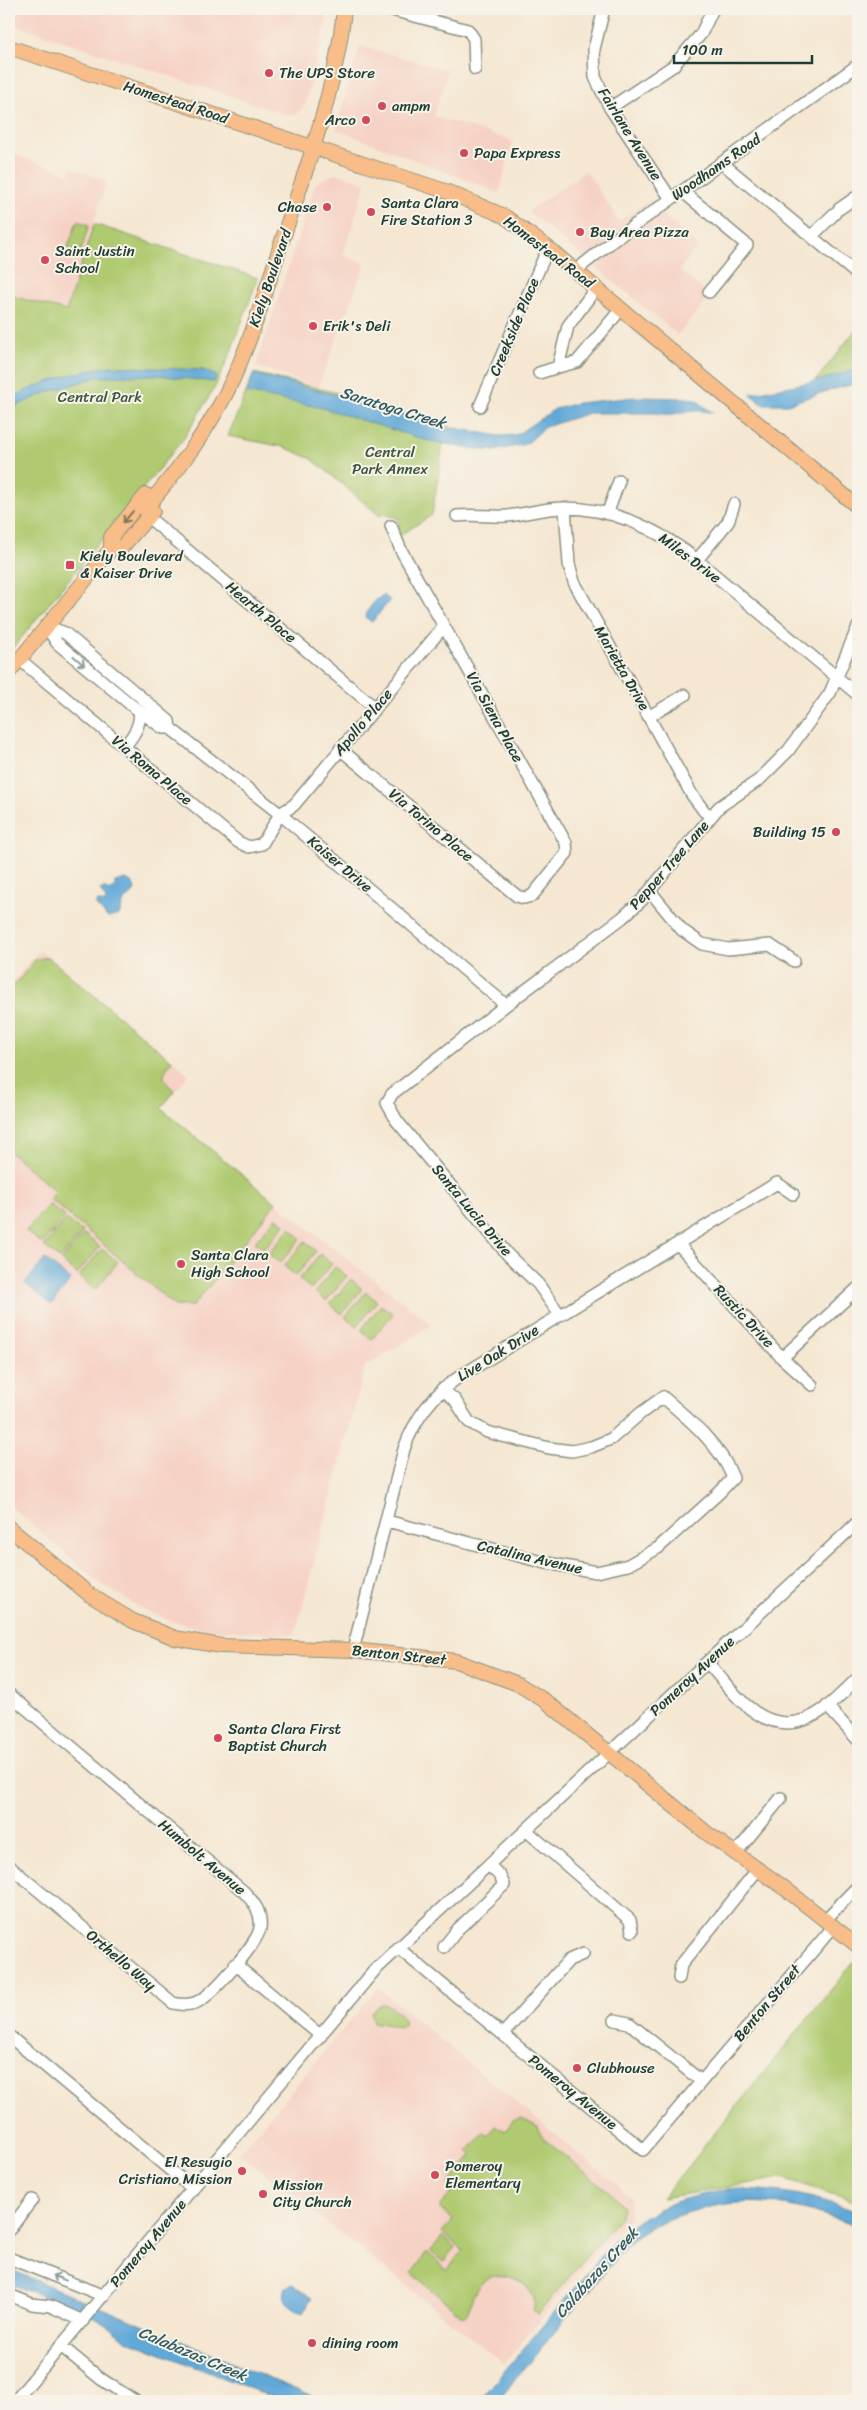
<svg xmlns="http://www.w3.org/2000/svg" width="867" height="2410" font-family="Sriracha,sans-serif">
<style>
.built{fill:#f6d2c4}
.green{fill:#afca70;stroke:#678452}
.water{fill:#61a8d8;stroke:#407286}
.lines{fill:none;stroke-linecap:round;stroke-linejoin:round}
.minor-casing{stroke:#8a9283;stroke-width:14}
.major-casing{stroke:#8a9283;stroke-width:16}
.minor{stroke:#fff;stroke-width:11}
.major{stroke:#f8bd88;stroke-width:14}
.oneway{stroke:#81775a}
.oneway2{stroke:#8f9e9a}
.poi-dot{fill:#d1495b;stroke:#f7f3e8;stroke-width:2}
.labels{text-anchor:middle;stroke-width:4;stroke-linejoin:round;paint-order:stroke}
.poi-label{font-size:15px;fill:#1f3d34;stroke:#f7f3e8;text-anchor:start}
.street-label{font-size:15px;fill:#1f3d34;stroke:#f7f3e8}
.park-label{font-size:15px;fill:#3c5940;stroke:#f7f3e8}
.water-label{font-size:16px;font-style:italic;fill:#335d65;stroke:#f7f3e8}
</style>
<rect width="100%" height="100%" fill="#f7f3e8"/>
<filter id="ink" filterUnits="userSpaceOnUse"><feTurbulence type="fractalNoise" baseFrequency=".02" numOctaves="2"/><feDisplacementMap in="SourceGraphic" scale="10" xChannelSelector="R" yChannelSelector="G"/><feConvolveMatrix kernelMatrix="1 2 1 2 8 2 1 2 1" color-interpolation-filters="sRGB"/></filter>
<filter id="wash" filterUnits="userSpaceOnUse"><feTurbulence type="fractalNoise" baseFrequency=".0096" numOctaves="4" result="noise"/><feDisplacementMap in="SourceGraphic" scale="20" xChannelSelector="R" yChannelSelector="G"/><feGaussianBlur stdDeviation="1.12" result="paint"/><feColorMatrix in="noise" values="0 0 0 0 0 0 0 0 0 0 0 0 0 0 0 0 0 1.4 0 .05"/><feComposite in="paint" operator="in"/></filter>
<g filter="url(#wash)">
<rect width="100%" height="100%" fill="#f5e7d2"/>
<path class="built" d="M9,9H326V22L305,106L296,114L288,115L9,23Z
M360,46L448,70L434,116L513,141L499,193L336,129Z
M9,152L69,174L71,168L107,181L66,311L9,295Z
M586,171L619,221L651,200L659,208L665,217L698,247L679,270L710,296L678,335L528,211Z
M336,173L366,183L343,255L365,264L318,388L256,366L315,184Z
M40,950L189,1074L161,1109L276,1203L432,1325L365,1367L295,1635L204,1629L178,1623L148,1612L102,1585L9,1505V986Z
M378,1988L630,2196L628,2219L586,2264L504,2364L239,2153Z"/>
<path class="green" d="M77,221L89,225L79,257L66,253Z
M94,224L258,278L228,359L215,387L184,438L9,653V295L66,311Z
M858,327V373L816,380Z
M254,373L342,394L446,426L432,515L399,536L398,518L383,514L380,516L312,459L284,447L228,436Z
M48,957L172,1061C161,1075 161,1079 175,1091L161,1108L276,1203L193,1306H175L50,1199L56,1192L9,1151V992L36,959Z
M49,1204L65,1217L42,1244L26,1231Z
M276,1217L285,1224L264,1249L255,1242Z
M66,1219L83,1232L60,1259L44,1246Z
M290,1228L301,1238L280,1263L269,1253Z
M84,1234L100,1247L77,1274L61,1261Z
M305,1241L316,1251L296,1276L284,1266Z
M102,1249L118,1262L95,1290L79,1276Z
M320,1254L332,1264L311,1289L299,1279Z
M335,1267L347,1276L326,1301L315,1292Z
M351,1279L362,1289L342,1314L330,1304Z
M366,1292L377,1301L357,1326L345,1317Z
M381,1305L393,1314L372,1339L361,1330Z
M856,1959L858,1961V2202L782,2178L662,2198Z
M381,2004C390,2004 402,2014 405,2022L403,2026L400,2027L373,2022L371,2013Z
M521,2118L536,2126L544,2139L617,2198L623,2207L619,2218L537,2315L533,2311C534,2308 535,2302 534,2299C528,2279 498,2268 482,2282C473,2291 471,2303 467,2314L463,2317L412,2273L427,2252L447,2270L463,2251L442,2232L453,2220L439,2207L455,2189L449,2184L472,2155L468,2151L484,2132L488,2136L496,2125L505,2131L513,2121Z
M443,2236L455,2247L443,2262L430,2251Z"/>
<path class="water" d="M110,366L203,370L217,376L214,382L157,375L98,377L48,392L9,409V400C38,382 76,372 110,366Z
M858,369V383L827,391L788,404H762L750,394L821,380Z
M254,374L360,401L438,425L499,436L516,435L555,409L578,403L635,397L687,398L695,399L713,413C694,406 676,418 656,413H589L545,427L530,441L522,445L494,451L461,447L425,440L323,408L246,393Z
M383,595L390,600L372,622L365,617C369,607 374,601 383,595Z
M126,879L133,883L135,891L124,901L119,915L108,918L95,904L98,901L103,903L107,901L100,890L104,888L109,891L115,887V882Z
M45,1259L71,1280L51,1305L25,1283Z
M728,2189C779,2189 811,2195 858,2212V2227C800,2205 758,2194 697,2210C671,2217 652,2224 631,2241L497,2401H473L485,2394L616,2239C652,2206 681,2198 728,2189Z
M9,2269L323,2401H282L126,2340C100,2313 44,2298 9,2283Z
M292,2284L313,2298L309,2301L304,2313C293,2311 283,2302 284,2290Z"/>
</g>
<g filter="url(#ink)">
<g class="lines">
<g class="minor-casing">
<path id="minor" d="M388,9L468,30L474,39L475,69
M604,9L594,49L595,77L610,108L671,199
M610,108L673,66L701,34L713,9
M722,163L858,275
M682,191L747,245L709,292
M839,209L858,196
M812,236L835,213
M575,271L614,240L858,65
M596,288L568,326L558,367L577,362L621,309
M539,373L558,367
M480,406L548,248
M565,508L569,564L574,582L692,795L704,811L711,816
M608,512L619,481
M457,516C473,514 490,517 507,516C526,514 544,508 564,508C615,508 658,529 697,560L858,695
M148,517L375,708
M697,560L728,522L734,504
M46,626L57,643L130,704L163,728H170L280,814L506,1005
M46,626L65,633L169,721L170,728
M19,659L238,842L249,847L262,844L280,814
M650,716L685,695
M125,746C133,736 142,724 139,710
M340,749L517,896L524,898L532,896L567,853L566,843L401,550L391,526
M280,814L294,805L444,626
M650,891L682,930L702,944L728,949L770,945L794,961
M678,1244L782,1358L812,1385
M560,1315L538,1284L508,1255L397,1121L387,1103L392,1094L506,1005L622,918L642,900L719,807L759,780L788,751L830,693L858,627
M782,1358L858,1288
M387,1521L542,1562L596,1572L628,1565L658,1548L719,1493L733,1478C721,1446 689,1419 663,1397L641,1413L611,1439L591,1447L572,1451L549,1448L487,1432L469,1422L455,1400L442,1389
M353,1650L404,1449C415,1418 432,1395 459,1377L777,1183L793,1194
M707,1662C732,1690 760,1735 804,1720C825,1713 843,1692 858,1678
M9,1694L243,1891C254,1902 262,1912 260,1928C258,1943 213,1994 199,2001C191,2006 182,2005 173,2003L9,1866
M827,1706L858,1740
M527,1831L630,1920L632,1931
M735,1854L781,1798
M825,1920L858,1886
M444,1947L458,1929L504,1885L500,1876L489,1865
M398,1948L643,2150L834,1926
M235,1964L321,2036
M679,1978L681,1965L758,1869
M615,2020L629,2023L701,2081
M503,2034L569,1960L583,1954
M9,2036L193,2189
M9,2230L32,2200
M9,2258L104,2296
M9,2295L32,2304L50,2306L83,2321
M61,2346L101,2379L135,2401
M15,2401L374,1971L858,1522"/>
</g>
<g class="major-casing">
<path id="major" d="M9,47L448,192L504,216L548,248L858,507
M148,517L146,508C179,468 212,426 233,379C257,326 272,269 291,214C313,151 338,75 344,9
M111,549V537L146,495L148,496
M9,672L111,549L122,547L153,511
M9,1528L90,1595L133,1621L175,1638L221,1646L353,1650L456,1661L518,1684L547,1702L708,1834L783,1887L858,1946"/>
</g>
<use href="#minor" class="minor"/>
<use href="#major" class="major"/>
</g>
<defs><path id="oneway-shaft" d="M-6 0H5M1.5-3L5.5 0L1.5 3" fill="none" stroke-width="1.6" stroke-linecap="round" stroke-linejoin="round" transform="scale(1.25)"/></defs>
<use class="oneway" href="#oneway-shaft" transform="translate(128 517) rotate(130)"/>
<g class="oneway2">
<use href="#oneway-shaft" transform="translate(79 661) rotate(41)"/>
<use href="#oneway-shaft" transform="translate(59 2278) rotate(-159)"/>
</g>
</g>
<g class="poi-dot">
<circle cx="269" cy="73" r="5"/>
<circle cx="382" cy="106" r="5"/>
<circle cx="366" cy="120" r="5"/>
<circle cx="464" cy="153" r="5"/>
<circle cx="327" cy="207" r="5"/>
<circle cx="371" cy="212" r="5"/>
<circle cx="580" cy="232" r="5"/>
<circle cx="45" cy="260" r="5"/>
<circle cx="313" cy="326" r="5"/>
<rect x="65" y="560" width="10" height="10" rx="2.5"/>
<circle cx="836" cy="832" r="5"/>
<circle cx="181" cy="1264" r="5"/>
<circle cx="218" cy="1738" r="5"/>
<circle cx="577" cy="2068" r="5"/>
<circle cx="242" cy="2171" r="5"/>
<circle cx="435" cy="2175" r="5"/>
<circle cx="263" cy="2194" r="5"/>
<circle cx="312" cy="2343" r="5"/>
</g>
<g class="labels">
<g class="poi-label">
<text x="279" y="78">The UPS Store</text>
<text x="392" y="111">ampm</text>
<text x="356" y="125" text-anchor="end">Arco</text>
<text x="474" y="158">Papa Express</text>
<text x="381" y="208">Santa Clara<tspan x="381" dy="17">Fire Station 3</tspan></text>
<text x="317" y="212" text-anchor="end">Chase</text>
<text x="590" y="237">Bay Area Pizza</text>
<text x="55" y="256">Saint Justin<tspan x="55" dy="17">School</tspan></text>
<text x="323" y="331">Erik's Deli</text>
<text x="80" y="561">Kiely Boulevard<tspan x="80" dy="17">&amp; Kaiser Drive</tspan></text>
<text x="826" y="837" text-anchor="end">Building 15</text>
<text x="191" y="1260">Santa Clara<tspan x="191" dy="17">High School</tspan></text>
<text x="228" y="1734">Santa Clara First<tspan x="228" dy="17">Baptist Church</tspan></text>
<text x="587" y="2073">Clubhouse</text>
<text x="232" y="2167" text-anchor="end">El Resugio<tspan x="232" dy="17">Cristiano Mission</tspan></text>
<text x="445" y="2171">Pomeroy<tspan x="445" dy="17">Elementary</tspan></text>
<text x="273" y="2190">Mission<tspan x="273" dy="17">City Church</tspan></text>
<text x="322" y="2348">dining room</text>
</g>
<g class="street-label">
<text transform="translate(176 102) rotate(18)" y="5">Homestead Road</text>
<text transform="translate(630 134) rotate(58)" y="5">Fairlane Avenue</text>
<text transform="translate(716 167) rotate(-35)" y="5">Woodhams Road</text>
<text transform="translate(549 252) rotate(37)" y="5">Homestead Road</text>
<text transform="translate(270 278) rotate(-71)" y="5">Kiely Boulevard</text>
<text transform="translate(514 327) rotate(-67)" y="5">Creekside Place</text>
<text transform="translate(690 558) rotate(37)" y="5">Miles Drive</text>
<text transform="translate(261 612) rotate(40)" y="5">Hearth Place</text>
<text transform="translate(622 668) rotate(60)" y="5">Marietta Drive</text>
<text transform="translate(495 717) rotate(61)" y="5">Via Siena Place</text>
<text transform="translate(363 722) rotate(-50)" y="5">Apollo Place</text>
<text transform="translate(152 770) rotate(40)" y="5">Via Roma Place</text>
<text transform="translate(431 825) rotate(40)" y="5">Via Torino Place</text>
<text transform="translate(340 864) rotate(40)" y="5">Kaiser Drive</text>
<text transform="translate(669 865) rotate(-49)" y="5">Pepper Tree Lane</text>
<text transform="translate(472 1210) rotate(50)" y="5">Santa Lucia Drive</text>
<text transform="translate(744 1316) rotate(47)" y="5">Rustic Drive</text>
<text transform="translate(498 1353) rotate(-32)" y="5">Live Oak Drive</text>
<text transform="translate(530 1557) rotate(13)" y="5">Catalina Avenue</text>
<text transform="translate(399 1655) rotate(6)" y="5">Benton Street</text>
<text transform="translate(692 1676) rotate(-43)" y="5">Pomeroy Avenue</text>
<text transform="translate(202 1857) rotate(40)" y="5">Humbolt Avenue</text>
<text transform="translate(121 1960) rotate(40)" y="5">Orthello Way</text>
<text transform="translate(767 2003) rotate(-50)" y="5">Benton Street</text>
<text transform="translate(573 2092) rotate(39)" y="5">Pomeroy Avenue</text>
<text transform="translate(148 2243) rotate(-50)" y="5">Pomeroy Avenue</text>
</g>
<g class="park-label">
<text x="100" y="402">Central Park</text>
<text x="390" y="457">Central<tspan x="390" dy="17">Park Annex</tspan></text>
</g>
<g class="water-label">
<text transform="translate(393 407) rotate(17)" y="6">Saratoga Creek</text>
<text transform="translate(596 2272) rotate(-48)" y="6">Calabazas Creek</text>
<text transform="translate(193 2353) rotate(23)" y="6">Calabazas Creek</text>
</g>
</g>
<rect width="867" height="2410" fill="none" stroke="#f7f3e8" stroke-width="30"/>
<path d="M674 55v8h138v-8" fill="none" stroke="#1f3d34" stroke-width="2.5"/>
<text x="682" y="55" font-size="15" fill="#1f3d34" stroke="#f7f3e8" stroke-width="4" paint-order="stroke">100 m</text>
</svg>
